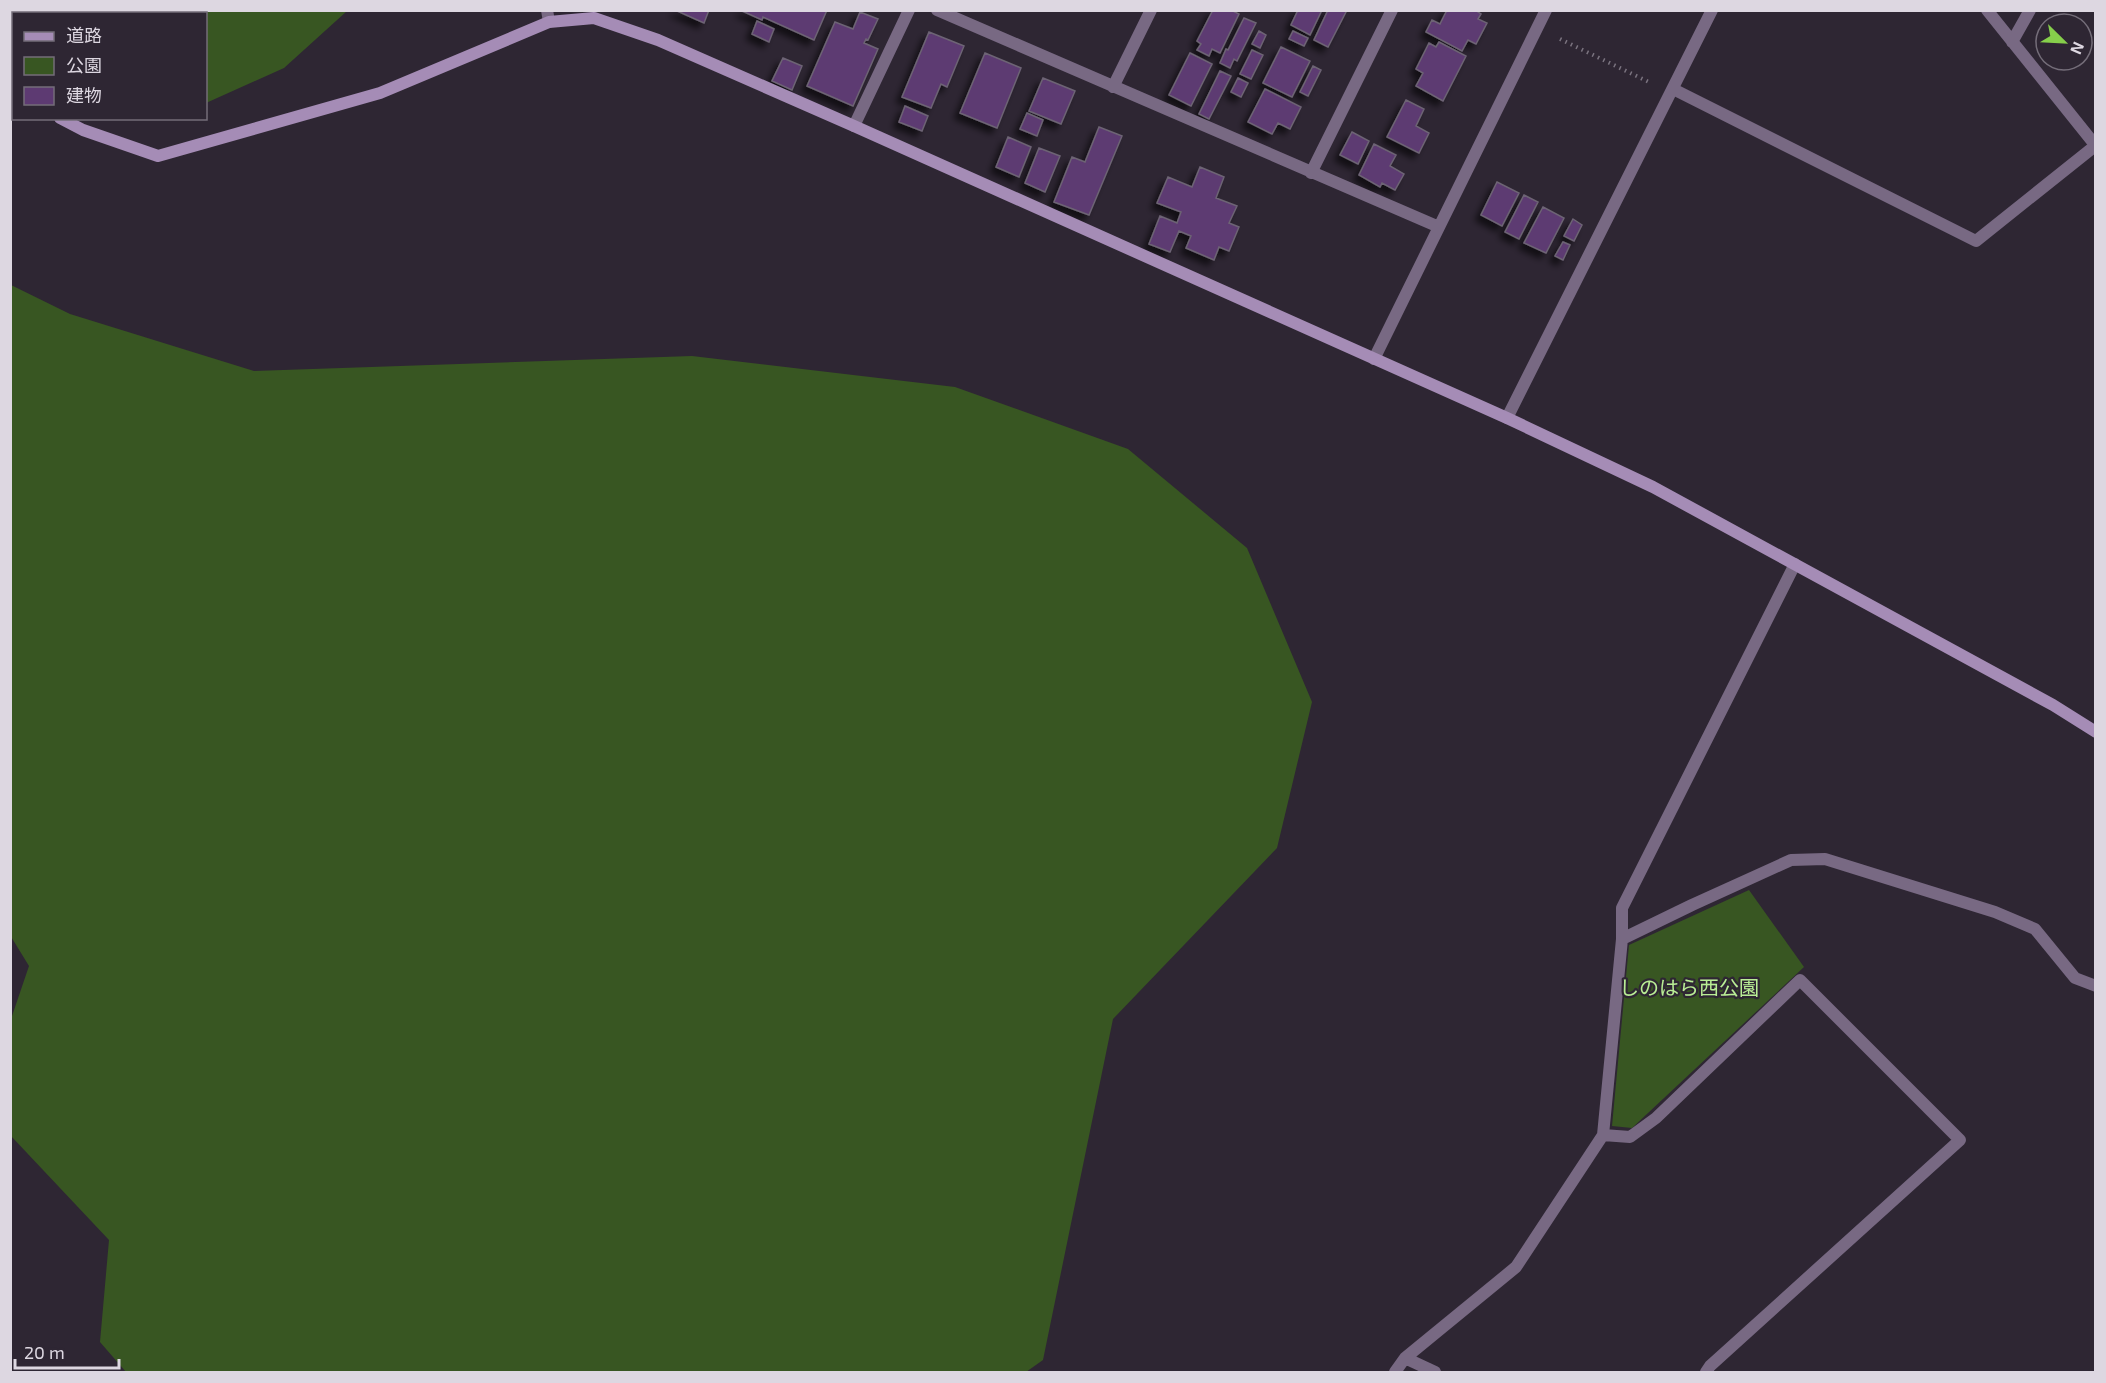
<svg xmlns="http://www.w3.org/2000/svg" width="2106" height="1383" font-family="'Exo 2','Noto Sans JP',sans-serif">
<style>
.green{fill:#385622}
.building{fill:#5d3a72;stroke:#6d6474;stroke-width:1.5;filter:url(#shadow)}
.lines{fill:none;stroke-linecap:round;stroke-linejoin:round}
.path{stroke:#7a737f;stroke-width:4;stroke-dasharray:1.5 4.5;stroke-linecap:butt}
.street{stroke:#786983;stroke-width:12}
.secondary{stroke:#a58cb6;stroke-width:12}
.labels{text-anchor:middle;stroke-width:4.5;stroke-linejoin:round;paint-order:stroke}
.park-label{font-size:20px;fill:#b9ee95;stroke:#2e2633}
</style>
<defs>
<filter id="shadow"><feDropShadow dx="-5.5" dy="5.5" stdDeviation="3" flood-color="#0009"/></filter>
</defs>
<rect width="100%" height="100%" fill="#2e2633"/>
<path class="green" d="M10,11L11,10L347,11L284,68L206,103V14H14L13,49L11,47Z
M11,285L70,314L254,371L692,356L955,387L1128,449L1247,548L1312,702L1277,848L1113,1019L1043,1360L1026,1372H126L100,1342L109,1240L11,1136V1019L29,966L10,935Z
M1749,890L1804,967L1632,1128L1612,1126L1629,945Z"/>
<path class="building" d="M675,10H709L704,23Z
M740,10H827L814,40L763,17L762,20Z
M1213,10H1231L1239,14L1220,53L1212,49L1209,56L1197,50L1201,44L1197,41Z
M1298,10H1322L1310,35L1291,25Z
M1328,10H1347L1328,47L1314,40Z
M1447,10H1475L1481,14L1478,19L1487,23L1476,44L1468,40L1462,51L1426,32L1432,20L1440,24Z
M860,12L878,19L868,40L866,39L864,43L878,49L853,106L807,86L835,22L853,29Z
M1244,18L1256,23L1237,61L1234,59L1230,68L1220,63L1226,49L1228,50Z
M757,21L774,29L769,42L752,34Z
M1259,31L1266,35L1260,48L1252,44Z
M1293,31L1308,38L1304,46L1289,39Z
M929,32L964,46L947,87L941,84L931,108L902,97Z
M1439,42L1466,56L1443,101L1416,86L1423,73L1416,69L1429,43L1436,47Z
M1281,47L1310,61L1292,97L1263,83Z
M1252,50L1263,55L1251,79L1240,74Z
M985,53L1021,68L997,128L960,113Z
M1190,53L1212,64L1191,106L1169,95Z
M783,58L802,66L792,90L772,81Z
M1313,66L1321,70L1308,96L1300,92Z
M1220,71L1231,76L1209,119L1199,114Z
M1043,78L1075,91L1061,124L1029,111Z
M1238,78L1248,83L1241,97L1231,92Z
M1265,89L1301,107L1290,129L1278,123L1272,134L1248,122Z
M1406,100L1424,109L1416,126L1429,133L1419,153L1387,137Z
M905,106L928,116L922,131L899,122Z
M1027,113L1043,120L1037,136L1020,129Z
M1099,127L1122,136L1089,215L1054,202L1072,157L1085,162Z
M1352,132L1369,141L1358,164L1340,155Z
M1008,137L1031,147L1019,177L996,167Z
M1374,144L1396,155L1390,166L1404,174L1395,190L1382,183L1380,187L1359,175Z
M1039,148L1060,156L1045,192L1025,183Z
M1200,167L1224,177L1216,198L1237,206L1229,223L1239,227L1229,251L1219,247L1214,260L1186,248L1191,236L1179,231L1170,252L1149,244L1160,216L1177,223L1181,212L1157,203L1168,177L1192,187Z
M1497,182L1519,193L1502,226L1481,215Z
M1524,195L1538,202L1519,239L1505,232Z
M1543,207L1564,218L1546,253L1524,243Z
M1573,219L1582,225L1574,241L1564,236Z
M1563,242L1570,245L1563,260L1555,256Z"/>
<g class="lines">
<path class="path" d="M1560,39L1651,83"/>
<path class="street" d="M547,10L549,22
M937,10L1439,227
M1987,10L2096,146
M2012,42L2030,10
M1113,87L1151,10
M1673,89L1976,241L2095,146
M854,126L909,10
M1311,173L1392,10
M1374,359L1546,10
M1507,418L1712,10
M1622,939V908L1795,564
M1603,1135L1630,1137L1656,1118L1800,980L1960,1140L1710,1366L1706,1372
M1405,1358L1435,1372
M1395,1372L1405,1358L1516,1267L1603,1135L1622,939L1692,905L1791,860L1825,859L1995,912L2035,929L2075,978L2096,986"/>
<path class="secondary" d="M10,95L14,96
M60,118L83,130L158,156L380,93L549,22L594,18L658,40L854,126L1507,418L1653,487L2053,705L2096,732"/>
</g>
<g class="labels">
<g class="park-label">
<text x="1689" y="995">しのはら西公園</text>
</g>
</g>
<rect width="2106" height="1383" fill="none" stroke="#ddd7e1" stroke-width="24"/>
<rect x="12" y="12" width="195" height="108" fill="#2e2633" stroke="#746d79" stroke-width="1.5"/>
<rect x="24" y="32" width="30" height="9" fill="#a58cb6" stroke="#746d79" stroke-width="1.5"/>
<text x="66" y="42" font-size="18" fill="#ddd7e1">道路</text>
<rect x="24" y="57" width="30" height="18" fill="#385622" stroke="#746d79" stroke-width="1.5"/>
<text x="66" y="72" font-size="18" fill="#ddd7e1">公園</text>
<rect x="24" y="87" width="30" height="18" fill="#5d3a72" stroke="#746d79" stroke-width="1.5"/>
<text x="66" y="102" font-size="18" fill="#ddd7e1">建物</text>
<g transform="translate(2064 42) rotate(114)"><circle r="28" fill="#2e2633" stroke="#746d79" stroke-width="1.5"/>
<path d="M0-4.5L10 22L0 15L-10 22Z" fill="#86cf4b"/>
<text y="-9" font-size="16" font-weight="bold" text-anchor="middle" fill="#ddd7e1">N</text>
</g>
<path d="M15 1359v9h104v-9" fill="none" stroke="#ddd7e1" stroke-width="3"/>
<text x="24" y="1359" font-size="18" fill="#ddd7e1" stroke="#2e2633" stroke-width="4.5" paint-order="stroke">20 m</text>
</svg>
